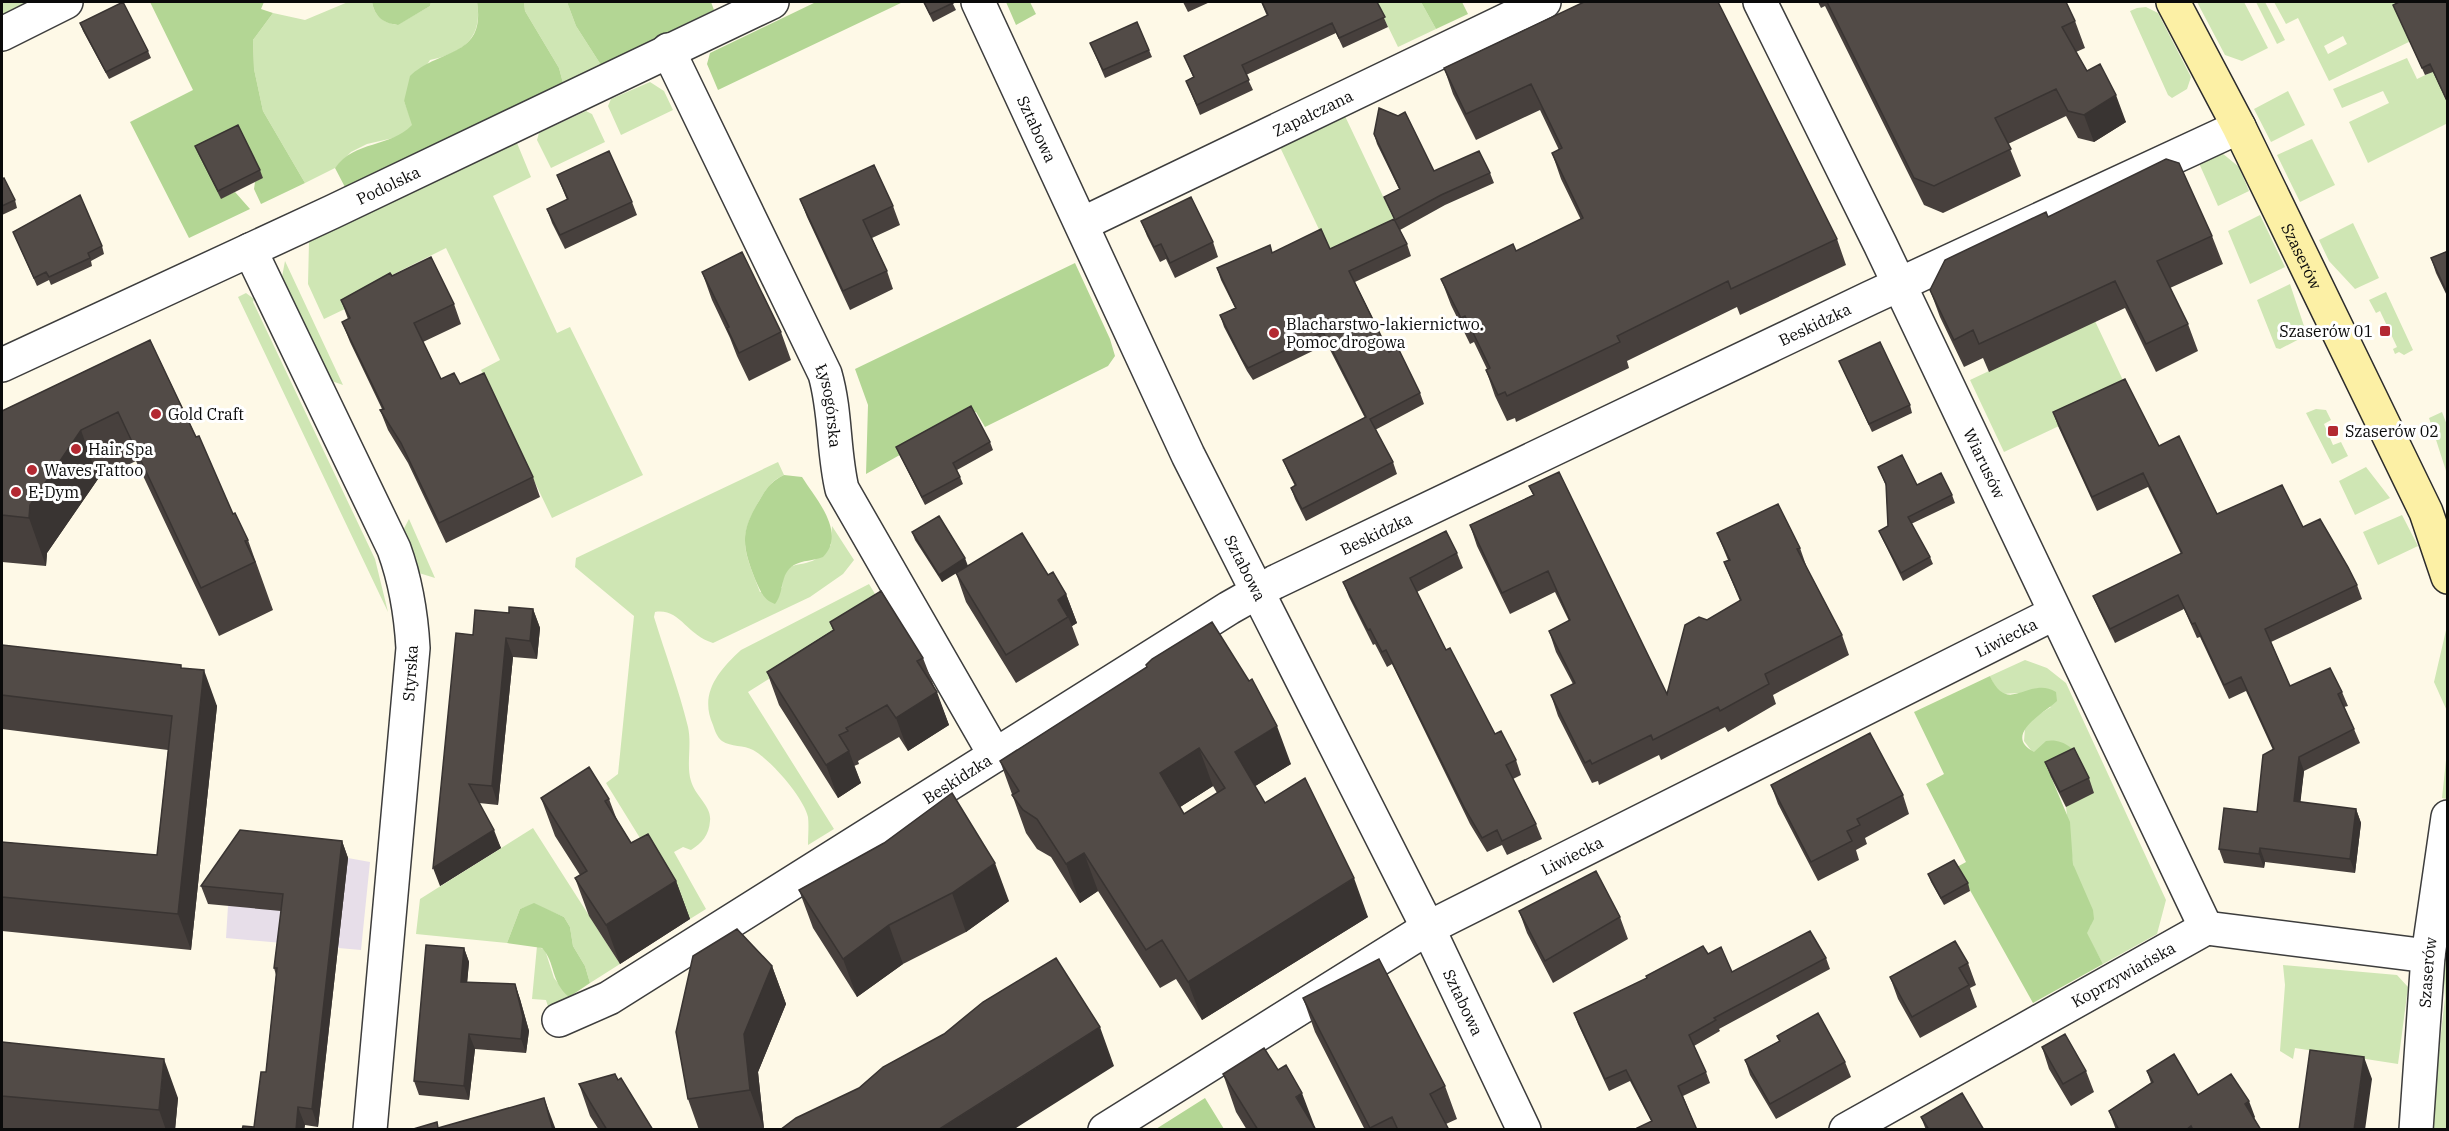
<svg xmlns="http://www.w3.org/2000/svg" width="2449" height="1131" font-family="'IBM Plex Serif',serif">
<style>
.industrial{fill:#e7dee9}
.green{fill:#cfe6b4;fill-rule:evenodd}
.forest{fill:#b3d694}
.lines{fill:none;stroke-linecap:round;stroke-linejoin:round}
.street-casing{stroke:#3d3d3d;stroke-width:36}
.secondary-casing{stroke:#2c2c2c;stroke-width:36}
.street{stroke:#fff;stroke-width:33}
.secondary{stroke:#fcf0a5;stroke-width:33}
.wall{fill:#47403d;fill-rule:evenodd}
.shaded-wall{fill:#393432}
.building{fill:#524b47;stroke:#393432;stroke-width:1.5;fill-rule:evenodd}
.poi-dot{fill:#b32932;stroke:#fff;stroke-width:2}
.labels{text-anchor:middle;stroke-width:6;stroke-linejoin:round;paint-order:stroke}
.street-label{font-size:16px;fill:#0a0a0a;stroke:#fff}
.poi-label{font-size:16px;fill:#0a0a0a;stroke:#fff;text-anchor:start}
</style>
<rect width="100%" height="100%" fill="#fef9e7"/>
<path class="industrial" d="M348,858L370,862L361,950L226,938L228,906Z"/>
<path class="green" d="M2,2H28L2,15Z
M348,2H372C375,17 383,22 397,25L430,6L431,2H477C483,38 463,53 430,60L404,101L413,125L402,136L367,144L351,152L335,168L305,183L263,111L254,69L253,40L273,13L305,20Z
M524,2H567L576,26L601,65L563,83L559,68L525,11Z
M1376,2H1421L1436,29L1398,47Z
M2197,2H2244L2268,48L2242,61L2225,55Z
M2256,2H2265L2285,40L2277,44Z
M2274,2H2418L2419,37L2329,81L2298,18L2286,24ZM2343,36L2347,44L2328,54L2324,46Z
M2146,7L2158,13L2191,77L2187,89L2172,98L2168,95L2130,11L2137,8Z
M2407,58L2417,79L2446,65V124L2368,163L2349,122L2389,103L2383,91L2342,108L2333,89Z
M650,82L664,91L673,110L621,135L608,106L611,99Z
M2288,91L2305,125L2271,142L2254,109Z
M586,111L592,114L605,142L551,168L537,140L539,133Z
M1344,114L1399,230L1334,261L1279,145Z
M2312,139L2335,185L2300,202L2277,155Z
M517,143L531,177L493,196L557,333L570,327L643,475L552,518L481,370L500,360L446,248L382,280L374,295L324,319L308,284L309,242Z
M2222,153L2239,167L2249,191L2218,206L2198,161Z
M2260,215L2285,267L2250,284L2228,231Z
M2353,223L2379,278L2355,289L2329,261L2319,240Z
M285,261L343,385L326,379L283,288L282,277Z
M2290,284L2306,332L2305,336L2280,349L2276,348L2257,300Z
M2386,292L2413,350L2404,355L2399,352L2395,354L2393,349L2397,347L2380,311L2376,313L2369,300Z
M246,293L254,299L253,302L375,559L388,612L238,297Z
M2095,321L2129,393L2004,452L1970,380Z
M2316,409L2326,410L2331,420L2324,424L2333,445L2341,442L2348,456L2332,464L2306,413Z
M2442,412L2447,425V474L2429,418Z
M778,462L784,475C771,481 767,488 759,501C736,540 745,552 760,592L782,588C784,557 799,569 816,559C821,556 826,549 831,545L832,526L854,560L843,574L810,597L713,643C686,635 680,608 655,612L654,617C665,653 679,690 688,727C692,745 686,765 691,781C695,796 712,806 710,821C709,835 702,843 691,850L683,847L674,852L706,909L690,919L606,783L618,774L634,616L575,567L576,558Z
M2366,467L2390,498L2355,515L2339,481Z
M2402,515L2418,546L2378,565L2363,532Z
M409,519L435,578L419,573L399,538Z
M869,584L883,607L748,692L834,829L808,845C808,836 809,826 808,817C804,798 770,759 753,750C744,745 731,747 722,741C717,737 715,731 713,725C699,694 718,671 741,650Z
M2447,626H2448L2447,711L2434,682Z
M2025,660L2047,668L2066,683L2166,900L2157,934L2103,964L2086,933L2091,925L2073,864L2066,807L2051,777L2024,741L2025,728L2031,719L2051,707L2019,693L2002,694L1996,690L1990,676Z
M2447,751V799L2442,798Z
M533,828L620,964L590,983L585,966L573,946L570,927L564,917L534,904L520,909L507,943L416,934L420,899Z
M2447,894V1129H2430L2445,998L2443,959Z
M537,946L545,950L554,978L569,997L549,1010L546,1000L532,999Z
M2283,965L2397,975L2408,987L2398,1064L2295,1048L2293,1059L2280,1051L2285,985Z"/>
<path class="forest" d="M150,2H264L261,9L273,13L253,40L254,69L263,111L305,183L261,204L254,189L255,182L263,177L221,198L235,192L250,209L189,238L130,122L193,90Z
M372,2H431L430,6L398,25C383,23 375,17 372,2Z
M477,2H524L525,11L559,68L563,83L346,189L335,168C355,140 390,148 412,125L404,101L410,76C439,48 486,58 477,2Z
M567,2H711L714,10L601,65L576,26Z
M816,2H903L718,90L707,64L710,53Z
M1006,2H1030L1036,14L1016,25Z
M1421,2H1462L1468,14L1436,29Z
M1075,263L1110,339L1115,356L1108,366L985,427L976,412L866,474L868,405L855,369Z
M784,475L802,477C816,499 847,533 823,557C813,561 803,560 794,565C779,574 785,592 775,604C763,600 760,590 755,579C742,546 740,532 759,501C766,489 771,481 784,475Z
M1990,676C2008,717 2029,675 2056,692L2057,701C2047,711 2001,735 2034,752L2046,741C2061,738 2077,748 2080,763L2051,777L2070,822L2073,864L2093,910L2094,919L2087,933L2103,964L2033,1003L1957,867L1966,862L1926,784L1944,774L1914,712Z
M534,903L564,917L570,927L573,946L585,966L590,983L569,997C550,981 556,963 542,948L507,943L520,909Z
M1205,1098L1224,1129H1156Z"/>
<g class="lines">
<g class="street-casing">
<g id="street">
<path id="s1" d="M978,2L1188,455L1428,928L1524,1130"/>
<path id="s2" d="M1760,2L1880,244L2206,928"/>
<path d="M2,34L66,2"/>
<path id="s3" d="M668,50L825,374C836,412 833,451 842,489L995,755"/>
<path id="s4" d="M1082,224L1544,2"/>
<path d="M250,250L394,549C406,582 411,613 413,648L370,1130"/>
<path id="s5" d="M2,365L332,212L772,2"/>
<path id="s6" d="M559,1020L609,998L1229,608L1275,582L1870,298L2239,127"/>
<path id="s7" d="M1105,1130L1428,928L2055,613"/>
<path id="s8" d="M1846,1130L2206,928L2428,956"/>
<path id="s9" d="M2416,1130L2428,956L2448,817"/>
</g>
</g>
<g class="secondary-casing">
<g id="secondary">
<path id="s10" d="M2173,2L2239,127L2426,512L2448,577"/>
</g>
</g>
<use href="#street" class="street"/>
<use href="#secondary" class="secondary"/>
</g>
<path class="wall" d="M923,2H952L956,10L933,22Z
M1183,2H1210L1188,12Z
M1261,2H1377L1388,27L1343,48L1336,33L1246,75L1253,90L1200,115L1186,81L1193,77L1184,56L1267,16Z
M1584,2L1837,239L1846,265L1740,315L1737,307L1627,361L1629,368L1516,422L1515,418L1507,421L1495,396L1486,370L1487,369L1474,342L1470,344L1451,305L1441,279L1516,251L1581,220L1561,179L1552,153L1559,150L1540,110L1476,140L1453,94L1444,68Z
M1818,2H2066L2075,21L2085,48L2076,52L2087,71L2126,122L2094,142L2078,138L2066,116L2008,144L2021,176L1943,213L1924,205L1825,6L1821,8Z
M2448,2V104L2433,72L2425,75L2393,5Z
M80,23L148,51L151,58L109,79L83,31Z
M1090,43L1149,50L1152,57L1105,78Z
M1374,134L1434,171L1490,173L1494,183L1445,205L1400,230L1407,244L1411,256L1355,282L1389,352L1420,393L1424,404L1375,430L1393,462L1397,474L1306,521L1295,499L1291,488L1295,486L1288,472L1283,460L1365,418L1327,344L1253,380L1247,371L1224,327L1220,315L1235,308L1221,280L1217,268L1272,253L1330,249L1394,219L1384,197L1399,189L1377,144Z
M195,146L260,170L263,178L221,199L198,153Z
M557,175L632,202L637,215L565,249L552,223L547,209L567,200Z
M2,179L15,200L17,208L2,215Z
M800,199L893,206L900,225L872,238L887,271L893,289L850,310L807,217Z
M2048,217L2212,236L2223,264L2170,288L2188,324L2198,351L2156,372L2125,308L1989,372L1983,358L1964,367L1940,317L1930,290Z
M1141,221L1213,242L1218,257L1175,278L1166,259L1160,262L1147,236Z
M13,232L102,246L104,254L91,261L92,266L51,285L49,280L37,286Z
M2448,251V298L2436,273L2431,258Z
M702,272L781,332L791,360L749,381L737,356L730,338L712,300Z
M392,276L454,304L461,324L423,342L441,379L460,384L533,477L540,497L446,543L408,463L388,430L380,410L382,409L350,342L342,322L348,319L341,300Z
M150,340L233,514L248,540L273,610L219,636L136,461L98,479L47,553L46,566L2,562V411Z
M1839,361L1910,405L1912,413L1872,432Z
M2053,412L2159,446L2217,514L2303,527L2357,585L2362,599L2271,642L2290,686L2342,692L2348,706L2344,707L2354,729L2360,743L2304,771L2300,802L2356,809L2361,823L2355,873L2265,862L2264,868L2224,863L2219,849L2257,812L2273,750L2246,691L2229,699L2200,637L2197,638L2184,609L2115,643L2099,610L2093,596L2181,554L2148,487L2097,511L2058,426Z
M990,442L993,450L957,470L963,484L925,505L899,454L896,447Z
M1878,467L1917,485L1952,495L1955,503L1911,524L1930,557L1933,564L1903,581L1882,538L1879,531L1888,526L1886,486Z
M1529,486L1667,694L1707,620L1740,601L1724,562L1728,560L1717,533L1800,548L1807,568L1842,635L1849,655L1773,695L1776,704L1728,732L1725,727L1661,760L1659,755L1599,785L1598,781L1592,783L1558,716L1551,695L1573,684L1556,652L1549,631L1569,621L1555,592L1510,614L1477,546L1470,525L1533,495Z
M912,532L965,558L942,582L915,540Z
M1457,553L1463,568L1417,592L1446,650L1495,734L1516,760L1521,775L1513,779L1536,824L1542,839L1507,855L1502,845L1487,852L1470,824L1392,664L1387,667L1375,644L1373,645L1349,597L1343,582Z
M956,573L1048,575L1066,594L1077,623L1072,626L1079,645L1016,683L966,602Z
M533,609L540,628L537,659L513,657L498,805L479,803L501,848L440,886L473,635Z
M830,622L923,658L949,725L908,751L899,737L858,761L859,764L854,766L861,783L838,798L779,705L767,672L833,630Z
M2,645L182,668L217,706L191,950L2,931V842L157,855L168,750L2,729Z
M1146,665L1291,764L1255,786L1265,803L1368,917L1202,1020L1176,979L1160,988L1098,891L1080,903L1051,857L1037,849L1026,833L1000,761L1147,667ZM1213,786L1217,793L1184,814L1180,807Z
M2045,762L2089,778L2094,793L2066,807L2051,777Z
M1771,785L1903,795L1909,814L1865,838L1867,844L1856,850L1859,860L1818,881L1778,804Z
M541,798L609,799L617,820L631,843L676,881L690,919L620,964L589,916L575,878L580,875L555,836Z
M342,841L348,858L318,1127L305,1125L304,1130H242L254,1127L266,1072L276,975L274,968L281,911L208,904L201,886Z
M884,843L1009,901L966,932L903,964L857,997L813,928L799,890Z
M1928,874L1968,883L1970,891L1944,905L1931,882Z
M1519,911L1620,917L1628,939L1553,983L1527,933Z
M464,948L469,962L467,982L515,984L520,999L529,1031L526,1053L475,1049L469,1100L419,1095L414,1081Z
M1708,954L1732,972L1826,958L1830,969L1719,1029L1720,1031L1694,1046L1706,1072L1710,1083L1683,1096L1697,1130L1651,1121L1630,1081L1609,1091L1578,1024L1574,1013Z
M1968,963L1976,985L1970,988L1977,1007L1920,1038L1898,999L1890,977Z
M772,966L786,1004L758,1072L764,1129L699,1130L688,1099Z
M1303,998L1445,1086L1457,1119L1446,1124L1449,1130H1365L1315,1032Z
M1777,1036L1845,1062L1851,1077L1776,1119L1750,1075L1745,1060L1779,1041Z
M2,1042L178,1098L175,1130H2Z
M2042,1047L2086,1071L2094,1092L2071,1106L2049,1069Z
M2147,1071L2198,1095L2255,1117L2254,1118L2261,1130H2116L2109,1111L2151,1083Z
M1223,1074L1315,1128L1316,1130H1247L1236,1112Z
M579,1084L653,1130H599L590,1116Z
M1921,1117L1984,1130H1926Z"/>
<path class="shaded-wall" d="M2116,95L2126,122L2094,142L2084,115Z
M81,430L98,479L47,553L46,566L29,518L30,505Z
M965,558L968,566L942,582L939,575Z
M1066,594L1077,623L1072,626L1068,617L1058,600Z
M533,609L540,628L537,659L530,641Z
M506,638L513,657L498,805L492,786Z
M204,670L217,706L191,950L178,914Z
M937,692L949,725L908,751L896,718Z
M1277,726L1291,764L1249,790L1235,752Z
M1199,748L1213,786L1174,811L1160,773Z
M849,751L861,783L838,798L826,765Z
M2299,757L2304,771L2299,815L2294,801Z
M2356,809L2361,823L2355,873L2350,859Z
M494,830L501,848L440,886L433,868Z
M342,841L348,858L318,1127L312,1109Z
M2260,848L2265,862L2264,868L2259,854Z
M1084,853L1098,891L1080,903L1066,864Z
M995,863L1009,901L966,932L952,893Z
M1354,878L1368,917L1202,1020L1188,982Z
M676,881L690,919L620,964L606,925Z
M889,925L903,964L857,997L843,959Z
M464,948L469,962L466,996L461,982Z
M772,966L786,1004L758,1072L764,1129L750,1090L744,1034Z
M515,984L520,999L529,1031L526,1053L521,1039Z
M1100,1027L1114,1066L1013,1130H938Z
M469,1034L475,1049L469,1100L464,1086Z
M2364,1057L2372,1079L2365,1130H2354Z
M164,1059L178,1098L175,1130H166L159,1110Z
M1302,1093L1316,1130L1296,1097Z
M544,1098L556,1130H553Z
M2249,1101L2255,1117L2251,1120L2245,1104Z
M298,1107L305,1125L304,1130H296Z"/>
<path class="building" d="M123,2L148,51L106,72L80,23Z
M924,2H952L953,3L930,14Z
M1262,2H1377L1385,17L1339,38L1332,23L1242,65L1249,80L1197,105L1186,81L1194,77L1184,56L1268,15Z
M1584,2H1718L1837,239L1731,289L1728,281L1617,336L1620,342L1507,396L1505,392L1498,395L1486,370L1490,368L1465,316L1461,318L1441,279L1513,244L1516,251L1583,218L1552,153L1562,148L1531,84L1466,114L1444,68Z
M1827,2H2066L2075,21L2062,27L2087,71L2100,64L2116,95L2084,115L2068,111L2056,89L1995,118L2011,149L1934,186L1914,178Z
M2399,2H2448V103L2430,64L2422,68L2393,5Z
M1137,22L1149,50L1103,70L1090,43Z
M1379,108L1398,116L1405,112L1434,171L1479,151L1490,173L1441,195L1395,220L1384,197L1400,189L1374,134Z
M238,125L260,170L218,191L195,146Z
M609,151L632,202L560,235L547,209L568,199L557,175Z
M2166,159L2179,163L2212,236L2157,261L2188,324L2146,344L2115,281L1979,344L1973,330L1954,340L1930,290L1945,260L2046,212L2048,217Z
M874,165L893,206L863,220L887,271L843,291L800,199Z
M4,178L15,200L2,206V179Z
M80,195L102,246L88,253L90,258L49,277L46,272L34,278L13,232Z
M1191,197L1213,242L1170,263L1161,244L1154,247L1141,221Z
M1394,219L1407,244L1349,271L1389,352L1398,348L1420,393L1370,419L1393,462L1302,509L1291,488L1296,485L1283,460L1366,417L1323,332L1248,368L1242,359L1220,315L1236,308L1217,268L1270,245L1272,253L1321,229L1330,249Z
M2448,251V295L2431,258Z
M742,252L781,332L739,353L727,328L729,327L702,272Z
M431,257L454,304L414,323L441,379L454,373L460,384L484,373L533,477L439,523L401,443L380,410L384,409L342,322L350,318L341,300L390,273L392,276Z
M150,340L196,437L199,436L233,514L235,513L248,540L245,541L255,562L201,588L118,412L81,430L30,505L29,518L2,515V411Z
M1880,342L1910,405L1869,424L1839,361Z
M2125,379L2159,446L2179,436L2217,514L2282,485L2303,527L2320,519L2348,567L2357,585L2265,629L2290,686L2330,668L2342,692L2338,694L2354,729L2299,757L2294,801L2356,809L2350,859L2260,848L2259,854L2219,849L2224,808L2257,812L2263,755L2274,749L2241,677L2224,685L2195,623L2192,624L2178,595L2110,629L2093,596L2182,553L2143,473L2092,497L2053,412Z
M971,406L990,442L953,463L960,477L922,497L896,447Z
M1902,455L1917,485L1941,473L1952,495L1908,517L1930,557L1901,573L1879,531L1888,526L1886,484L1878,467Z
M1559,472L1667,694L1685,625L1699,617L1707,620L1741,600L1724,562L1730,560L1717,533L1778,504L1800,548L1797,549L1842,635L1765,674L1769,684L1720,711L1718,707L1653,740L1651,735L1592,764L1590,760L1585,763L1551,695L1575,683L1549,631L1570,620L1548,571L1502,593L1470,525L1534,495L1529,486Z
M939,516L965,558L939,575L912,532Z
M1446,531L1457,553L1410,578L1446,650L1450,648L1495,734L1501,731L1516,760L1506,765L1536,824L1502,841L1497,830L1482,838L1465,809L1386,650L1382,652L1370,629L1368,630L1343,582Z
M1022,533L1048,575L1053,572L1066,594L1058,600L1068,617L1006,655L956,573Z
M881,591L923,658L917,661L937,692L896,718L887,705L846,728L848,731L839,735L849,751L826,765L767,672L834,630L830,622Z
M509,607L533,609L530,641L506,638L492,786L469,784L494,830L433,868L456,633L473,635L475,610L509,613Z
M1212,622L1249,681L1252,679L1277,726L1235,752L1265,803L1305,778L1354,878L1188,982L1162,940L1146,950L1084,853L1066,864L1037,819L1023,810L1012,795L1019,791L1000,761L1147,667L1146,665L1152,659ZM1199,748L1225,788L1184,814L1160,773Z
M2,645L181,665V668L204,670L178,914L2,897V842L157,855L172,716L2,695Z
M1870,733L1903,795L1857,819L1860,825L1847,831L1852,841L1811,862L1771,785Z
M2074,748L2089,778L2060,792L2045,762Z
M589,767L609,799L605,801L631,843L648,834L676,881L606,925L575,878L587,871L541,798Z
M952,793L995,863L952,893L889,925L843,959L799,890L884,843Z
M240,830L342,841L312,1109L298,1107L296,1130H242L243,1126L254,1127L261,1072H266L277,968H274L283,894L201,886Z
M1954,860L1968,883L1941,898L1928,874Z
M1596,871L1620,917L1545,961L1519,911Z
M737,929L772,966L744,1034L750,1090L688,1099L676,1032L693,956Z
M1810,931L1826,958L1714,1018L1716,1020L1689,1035L1706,1072L1678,1086L1697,1130H1638L1637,1128L1652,1121L1626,1070L1605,1079L1574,1013L1647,978L1646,976L1703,946L1708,954L1721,947L1732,972Z
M1955,941L1968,963L1959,968L1969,985L1912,1017L1890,977Z
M426,945L464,948L461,982L515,984L523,1017L521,1039L469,1034L464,1086L414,1081Z
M1056,958L1100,1027L938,1130H780L796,1118L859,1088L883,1067L944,1034L983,1002Z
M1379,959L1445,1086L1430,1094L1449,1130H1398L1392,1117L1370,1128L1303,998Z
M1818,1013L1845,1062L1770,1104L1745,1060L1780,1041L1777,1036Z
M2065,1034L2086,1071L2063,1084L2042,1047Z
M2,1042L164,1059L159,1110L2,1096Z
M1264,1048L1278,1070L1286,1065L1302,1093L1296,1097L1316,1130H1258L1223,1074Z
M2310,1050L2364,1057L2354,1130H2299Z
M2174,1054L2198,1095L2231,1074L2249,1101L2245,1104L2261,1130H2193L2191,1126L2186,1130H2119L2109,1111L2153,1082L2147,1071Z
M615,1074L618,1080L621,1078L653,1130H607L579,1084Z
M1962,1093L1984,1130H1929L1921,1117Z
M544,1098L553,1130H410L437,1122L438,1128Z"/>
<g class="poi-dot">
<rect x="2379" y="325" width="12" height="12" rx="3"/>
<circle cx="1274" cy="333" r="6"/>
<circle cx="156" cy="414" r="6"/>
<rect x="2327" y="425" width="12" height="12" rx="3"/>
<circle cx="76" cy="449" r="6"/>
<circle cx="32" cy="470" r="6"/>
<circle cx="16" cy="492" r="6"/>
</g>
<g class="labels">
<g class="street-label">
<text dy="6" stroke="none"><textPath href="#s4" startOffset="256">Zapałczana</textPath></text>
<text dy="6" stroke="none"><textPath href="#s1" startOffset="140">Sztabowa</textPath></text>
<text dy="6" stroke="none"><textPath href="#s5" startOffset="426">Podolska</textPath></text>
<text dy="6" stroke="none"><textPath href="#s10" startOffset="285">Szaserów</textPath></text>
<text dy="6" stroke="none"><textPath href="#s6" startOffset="1438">Beskidzka</textPath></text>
<text dy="6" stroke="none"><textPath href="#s3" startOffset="392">Łysogórska</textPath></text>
<text dy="6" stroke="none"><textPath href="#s2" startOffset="513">Wiarusów</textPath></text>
<text dy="6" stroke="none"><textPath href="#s6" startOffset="952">Beskidzka</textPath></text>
<text dy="6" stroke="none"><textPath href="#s1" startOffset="626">Sztabowa</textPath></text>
<text dy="6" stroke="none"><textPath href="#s7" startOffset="1028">Liwiecka</textPath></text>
<text transform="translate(410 673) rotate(-86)" y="6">Styrska</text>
<text dy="6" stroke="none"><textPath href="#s6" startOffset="466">Beskidzka</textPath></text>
<text dy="6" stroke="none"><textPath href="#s7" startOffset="542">Liwiecka</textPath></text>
<text dy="6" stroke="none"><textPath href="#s9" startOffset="158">Szaserów</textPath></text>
<text dy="6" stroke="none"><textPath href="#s8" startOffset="318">Koprzywiańska</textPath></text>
<text dy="6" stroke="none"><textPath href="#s1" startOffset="1112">Sztabowa</textPath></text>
</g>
<g class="poi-label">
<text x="1286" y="330">Blacharstwo-lakiernictwo.<tspan x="1286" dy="18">Pomoc drogowa</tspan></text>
<text x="2373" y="337" text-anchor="end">Szaserów 01</text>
<text x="168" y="420">Gold Craft</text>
<text x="2345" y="437">Szaserów 02</text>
<text x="88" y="455">Hair Spa</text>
<text x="44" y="476">Waves Tattoo</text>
<text x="28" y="498">E-Dym</text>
</g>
</g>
<rect width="2449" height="1131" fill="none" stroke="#0a0a0a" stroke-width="6"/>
</svg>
